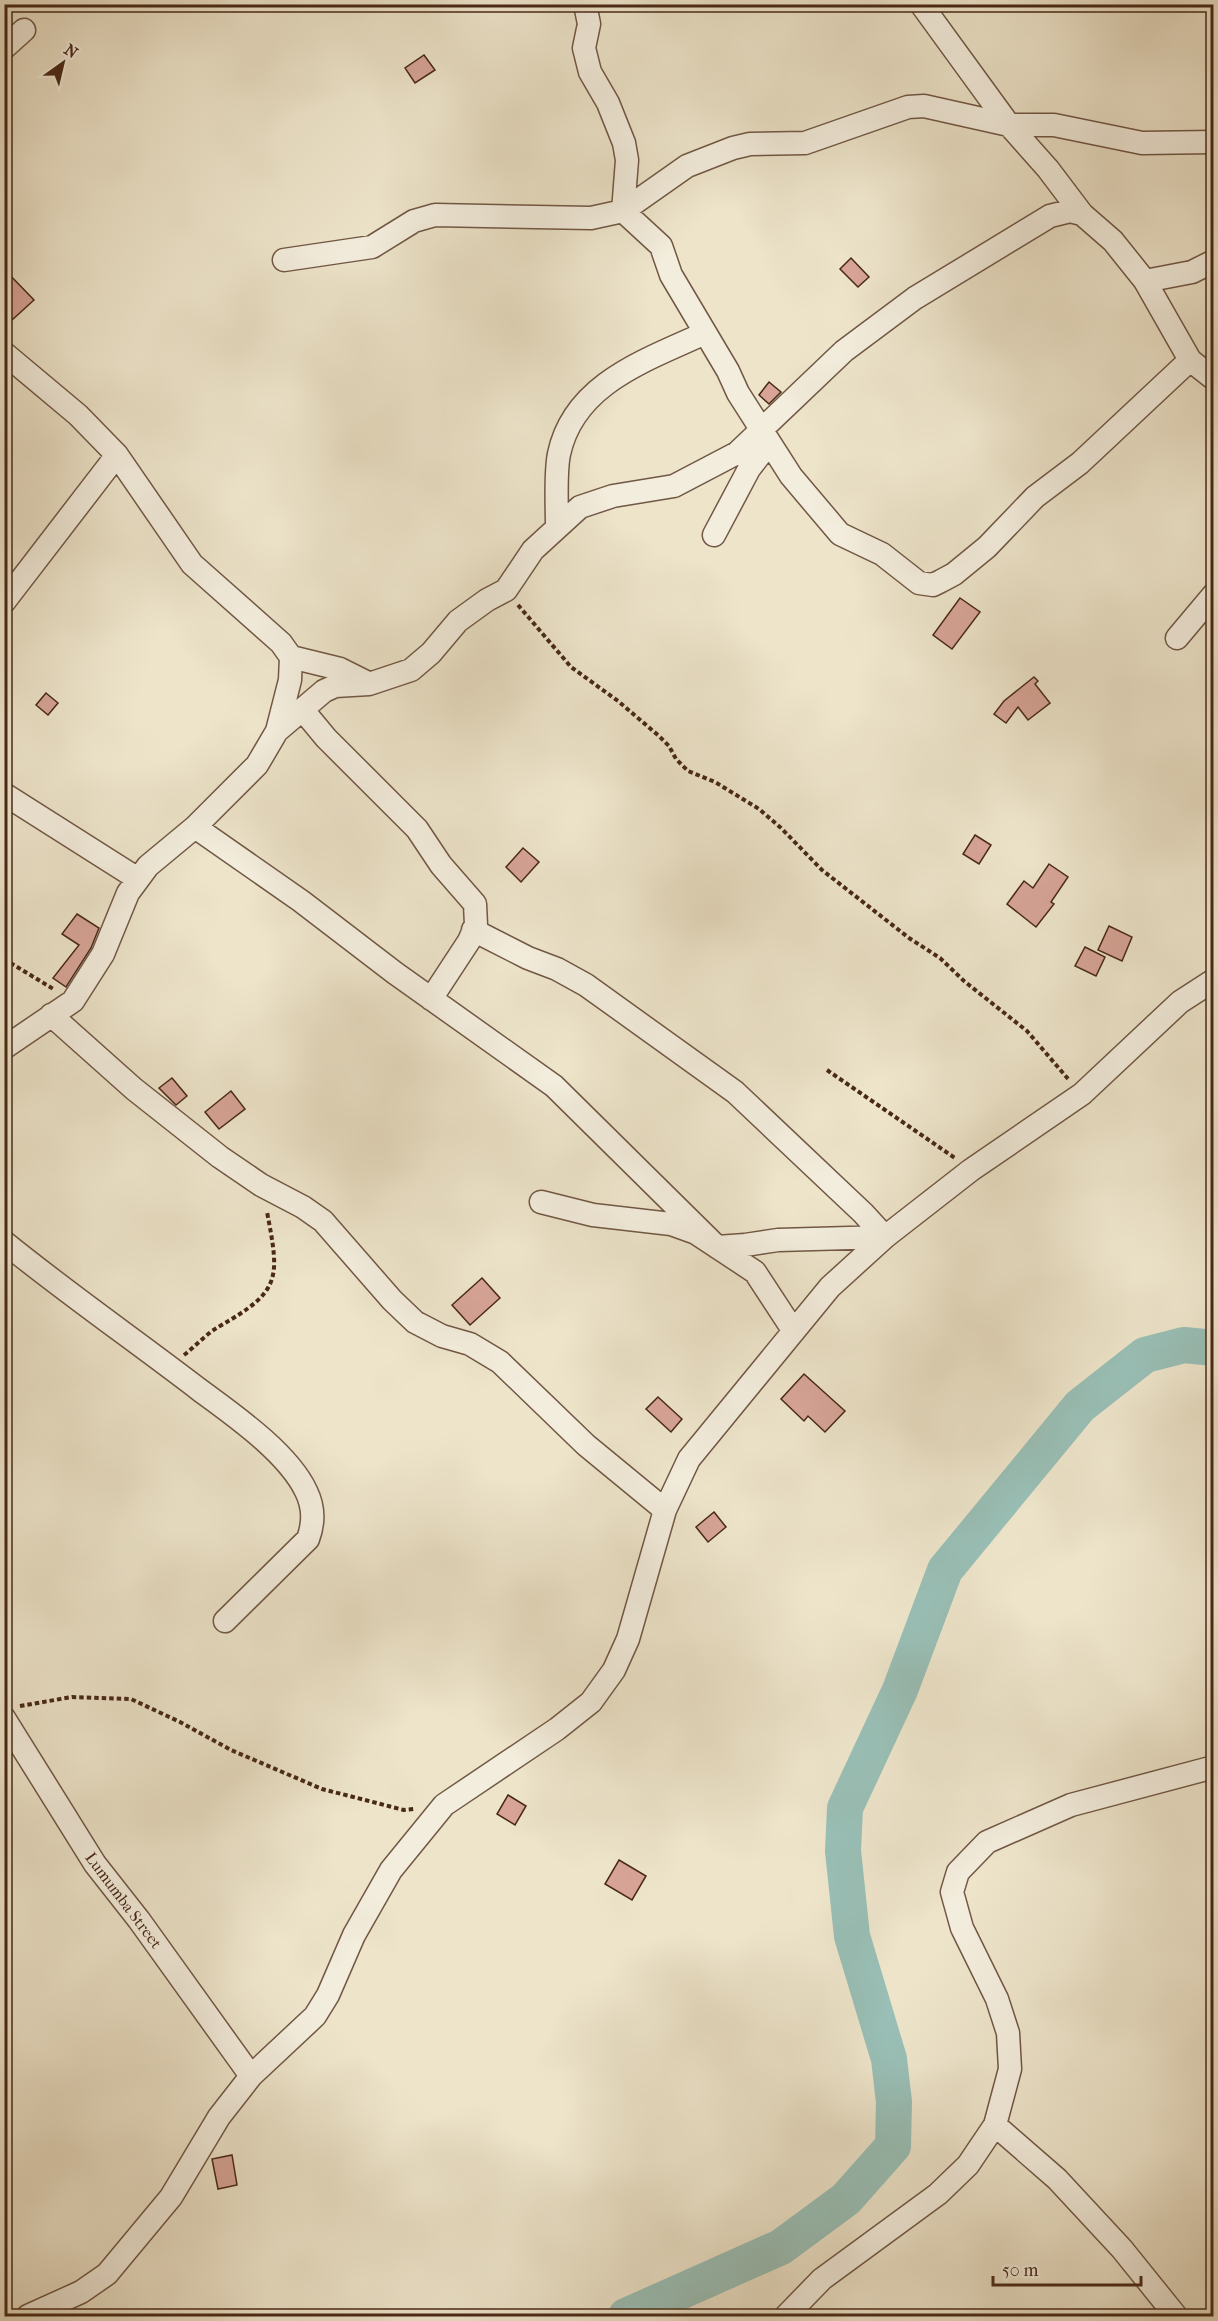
<svg xmlns="http://www.w3.org/2000/svg" width="1218" height="2321" font-family="'IM FELL French Canon',serif">
<style>
.lines{fill:none;stroke-linecap:round;stroke-linejoin:round}
.river{stroke:#99bfb6;stroke-width:36}
.building{fill:#d7a497;stroke:#482817;stroke-width:1.5}
.street-casing{stroke:#715744;stroke-width:25}
.path{stroke:#482817;stroke-width:4;stroke-dasharray:4.5 3;stroke-linecap:butt}
.street{stroke:#f3eddd;stroke-width:22}
.labels{text-anchor:middle;stroke-width:5;stroke-linejoin:round;paint-order:stroke}
.street-label{font-size:16px;fill:#482817;stroke:#f3eddd}
</style>
<rect width="100%" height="100%" fill="#ede4ca"/>
<filter id="stains"><feTurbulence type="fractalNoise" baseFrequency=".00333" numOctaves="4"/><feColorMatrix values="0 0 0 0 .2 0 0 0 0 .09 0 0 0 0 .02 0 0 0 .5 -.17"/></filter>
<radialGradient id="worn" r=".72"><stop offset=".6" stop-color="#630" stop-opacity="0"/><stop offset="1" stop-color="#630" stop-opacity=".3"/></radialGradient>
<g class="lines">
<path class="river" d="M626,2316L781,2247L846,2199L893,2146L894,2102L889,2059L852,1936L843,1851L845,1808L900,1690L945,1570L1080,1406L1145,1355L1184,1345L1214,1348"/>
</g>
<path class="building" d="M424,55L435,70L415,83L405,68Z
M851,258L869,277L858,287L840,269Z
M4,269L34,300L12,320L4,312Z
M769,382L781,392L769,404L759,395Z
M960,598L980,612L952,649L933,635Z
M1034,677L1038,681L1035,684L1050,703L1028,720L1018,707L1006,723L994,714L1004,701Z
M46,693L58,703L48,715L36,705Z
M975,835L991,845L979,864L963,854Z
M523,848L539,862L521,882L506,867Z
M1049,864L1068,877L1051,902L1054,904L1036,927L1007,904L1024,881L1033,888Z
M77,914L99,928L91,948L66,987L53,978L79,945L62,934Z
M1109,926L1132,937L1122,961L1098,950Z
M1085,947L1105,957L1096,976L1075,966Z
M172,1078L187,1096L176,1105L159,1088Z
M231,1091L245,1109L219,1129L205,1112Z
M482,1278L500,1298L470,1325L452,1305Z
M804,1374L845,1411L825,1432L808,1416L804,1421L781,1399Z
M658,1397L682,1419L671,1432L646,1409Z
M714,1512L726,1527L708,1542L696,1527Z
M508,1795L526,1806L515,1825L497,1814Z
M619,1860L646,1876L632,1900L605,1884Z
M232,2155L237,2185L218,2189L212,2159Z"/>
<g class="lines">
<g class="street-casing">
<path id="street" d="M585,4L589,24L584,48L590,72L608,103L624,143L627,160L623,211L661,246L671,275L728,371L738,393L791,476L840,534L882,554L919,583L933,585L941,581L954,574L987,547L1035,497L1080,463L1190,360
M921,4L1009,125L1048,169L1082,214
M4,48L24,30
M284,260L372,247L414,221L435,215L591,218L623,211L687,166L733,148L750,144L805,143L908,107L924,106L1009,125H1054L1142,143L1214,142
M1145,281L1192,272L1214,261
M4,353L78,415L117,455L192,564L281,643L291,657L290,680L277,731L257,765L195,827L148,866L128,893L103,954L73,1001L4,1048
M557,527C557,507 555,473 559,454C574,383 647,360 705,333
M714,535L749,469L769,443
M4,602L117,455
M1177,638L1214,594
M291,657L340,669L368,683
M302,709L326,738L417,829L441,865L475,904L476,925L469,941L431,999
M277,731L324,691L335,686L369,684L411,670L431,653L458,621L487,600L506,590L533,550L580,507L613,496L674,486L737,453L844,351L915,298L1050,216L1070,211L1082,214L1113,241L1145,281L1190,360L1214,379
M4,794L138,879
M195,827L301,901L395,973L554,1086L717,1247L745,1245L778,1240L885,1237
M473,930L528,958L557,969L586,985L735,1092L863,1213L885,1237
M51,1015L134,1089L220,1157L261,1185L303,1207L323,1221L392,1300L415,1322L442,1336L470,1344L500,1362L586,1445L665,1510
M541,1202L593,1215L671,1224L696,1233L755,1272L793,1330
M4,1242C68,1294 136,1341 201,1391C235,1416 288,1453 306,1491C314,1507 314,1523 308,1539L225,1621
M4,1718L95,1864L139,1920L251,2076
M995,2125L1057,2179L1122,2249L1176,2316
M28,2316L81,2292L107,2274L171,2197L219,2117L251,2076L315,2016L328,1995L354,1935L391,1870L444,1805L557,1729L591,1702L614,1670L628,1639L665,1510L689,1459L830,1287L885,1237L971,1170L1082,1094L1180,1002L1214,980
M786,2316L822,2279L938,2194L968,2165L995,2125L1010,2069L1008,2033L997,1999L962,1928L952,1892L958,1872L987,1842L1071,1805L1214,1767"/>
</g>
<path class="path" d="M518,605L571,667L618,701L659,736L669,746L676,759L688,771L715,782L759,809L781,828L822,870L909,938L940,958L964,981L1027,1031L1069,1080
M4,959L55,990
M827,1070L955,1158
M184,1355C196,1346 207,1333 220,1326C281,1291 280,1279 267,1212
M20,1706L72,1697L131,1699L180,1722L231,1750L322,1789L404,1810L414,1809"/>
<use href="#street" class="street"/>
</g>
<g class="labels">
<g class="street-label">
<text transform="translate(124 1900) rotate(53)" y="6">Lumumba Street</text>
</g>
</g>
<rect width="1218" height="2321" fill="none" stroke="#ede4ca" stroke-width="24"/>
<rect x="6" y="6" width="1206" height="2309" fill="none" stroke="#482817" stroke-width="3"/>
<rect x="12" y="12" width="1194" height="2297" fill="none" stroke="#482817" stroke-width="1.5"/>
<g transform="translate(63 63) rotate(34)" stroke="#f3eddd" stroke-width="4.5" paint-order="stroke">
<path d="M0-4.5L10 22L0 15L-10 22Z" fill="#482817"/>
<text y="-9" font-size="16" font-weight="bold" text-anchor="middle" fill="#482817">N</text>
</g>
<path d="M993 2276v9h148v-9" fill="none" stroke="#482817" stroke-width="3"/>
<text x="1002" y="2276" font-size="18" fill="#482817" stroke="#f3eddd" stroke-width="4.5" paint-order="stroke">50 m</text>
<rect width="100%" height="100%" filter="url(#stains)"/>
<rect width="100%" height="100%" fill="url(#worn)"/>
</svg>
